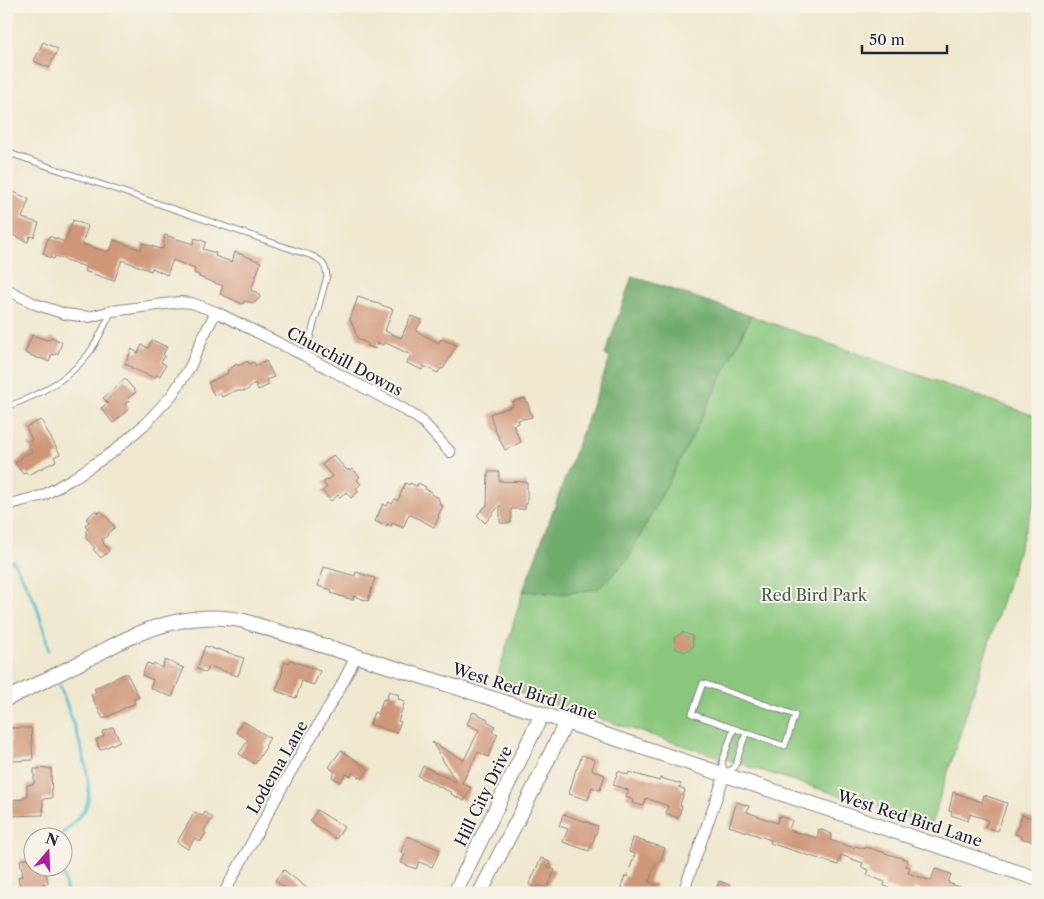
<svg xmlns="http://www.w3.org/2000/svg" width="1044" height="899" font-family="'Libre Caslon Text',serif">
<style>
.green{fill:#8ac77d;stroke:#56745c}
.forest{fill:#6fac6c;stroke:#486754}
.lines{fill:none;stroke-linecap:round;stroke-linejoin:round}
.stream{stroke:#54bcd1;stroke-width:3}
.building{fill:#cf9678}
.lane-casing{stroke:#888585;stroke-width:7}
.street-casing{stroke:#888585;stroke-width:12}
.secondary-casing{stroke:#888585;stroke-width:16}
.lane{stroke:#fff;stroke-width:5}
.street{stroke:#fff;stroke-width:10}
.secondary{stroke:#fff;stroke-width:14}
.labels{text-anchor:middle;stroke-width:4;stroke-linejoin:round;paint-order:stroke}
.street-label{font-size:16px;fill:#22223b;stroke:#f7f3e8}
.park-label{font-size:16px;fill:#465c52;stroke:#f7f3e8}
</style>
<rect width="100%" height="100%" fill="#f7f3e8"/>
<filter id="ink" filterUnits="userSpaceOnUse"><feTurbulence type="fractalNoise" baseFrequency=".02" numOctaves="2"/><feDisplacementMap in="SourceGraphic" scale="10" xChannelSelector="R" yChannelSelector="G"/><feConvolveMatrix kernelMatrix="1 2 1 2 8 2 1 2 1" color-interpolation-filters="sRGB"/></filter>
<filter id="wash" filterUnits="userSpaceOnUse"><feTurbulence type="fractalNoise" baseFrequency=".0096" numOctaves="4" result="noise"/><feDisplacementMap in="SourceGraphic" scale="20" xChannelSelector="R" yChannelSelector="G"/><feGaussianBlur stdDeviation="1.12" result="paint"/><feColorMatrix in="noise" values="0 0 0 0 0 0 0 0 0 0 0 0 0 0 0 0 0 1.4 0 .05"/><feComposite in="paint" operator="in"/></filter>
<g filter="url(#wash)">
<rect width="100%" height="100%" fill="#efe8cf"/>
<path class="green" d="M751,316L1038,417V490L931,825L495,685L523,591L559,594L598,589L689,443Z"/>
<path class="forest" d="M632,276L751,316L689,443L627,561L598,589L559,594L523,591L610,358L605,355Z"/>
<g class="lines">
<path class="stream" d="M6,559L14,562L36,604L45,633L48,650
M60,686C69,712 99,784 85,809C82,815 68,828 62,834L61,836
M62,866L67,893"/>
</g>
<g id="blocks">
<path class="building" d="M43,42L58,49L49,68L34,61Z
M9,190L29,199L22,218L39,223L34,237L30,236L28,242L6,232V199Z
M73,220L88,226L82,244L108,252L109,250H111L114,240L141,250L143,243L160,249L161,248L163,249L165,235L193,244L195,238L206,242L203,249L216,253L215,256L232,262L235,252L261,262L251,291L257,292L260,297L255,303L244,301L243,304L220,294L223,286L199,277V275L194,273L195,269L173,260L167,275L152,268L151,271L122,260L114,281L84,271L86,267L55,256L54,259L46,256V255L43,253L49,236L65,242Z
M358,297L393,309L385,331L401,338L411,316L422,320L416,331L439,343L441,339L457,345L443,369L441,368L438,373L423,366L422,370L407,363L411,355L384,342L383,345L378,343L376,349L368,346V344L358,339L350,319Z
M32,335L47,340L48,339L50,340L51,337L62,342L58,354L56,353L55,355L52,354L49,362L41,358L40,359L25,353Z
M152,340L167,347L163,355L165,356L161,362L166,365L160,376L156,375L155,378L131,368L132,367L125,364L132,349L138,353L142,345L148,348Z
M248,361L249,364L254,362L256,366L266,361L274,377L266,380L269,385L258,390L255,383L246,391H234L222,397L220,393L214,395L208,383L228,373L227,371L237,364L238,366Z
M125,379L136,392L128,398L130,400L125,404L129,409L113,423L101,408L108,403L103,398Z
M525,398L526,402L527,401L532,417L518,420L519,423L513,425L521,442L505,450L495,430L490,414L513,406L512,402Z
M41,420L60,454L54,457L56,461L28,475L26,472L23,474L15,463L22,458L21,457L32,452L28,445L32,444L30,441L32,440L26,427Z
M333,455L348,471L349,469L351,471L353,469L360,477L357,480L361,484L356,489L359,491L351,498L346,492L340,497L338,495L331,501L322,491L327,487L323,483L332,476L322,465Z
M488,472H499V481L527,482V504H525V509H511V523H500V505L485,523L477,515L487,505Z
M405,483L409,485L410,483L417,486L418,483L426,487L425,489L432,492L431,494L439,498L438,500L440,501L439,504L443,506L438,516L439,517L434,527L409,514L403,528L392,523L391,526L387,524L386,527L375,521L383,504L387,506L389,502L392,504L395,499L398,501Z
M96,510L99,513L101,511L115,527L107,534L108,535L102,540L104,542L103,543L109,551L101,558L93,549L95,548L85,537L87,534L85,532L88,529L85,525L89,522L86,519Z
M324,567L355,576L356,572L375,578L368,601L354,596L353,600L331,593L332,590L318,586Z
M683,632L692,636L693,647L685,652L675,648L674,638Z
M205,646L217,650V649L244,658L238,676L209,666L206,673L197,669Z
M165,660L184,668L172,697L150,688L153,680L142,675L147,663L153,665L154,663L162,668Z
M290,660L320,671L314,685L302,681L296,698L276,691L283,671L282,670L285,662L289,663Z
M124,674H127L139,697L133,700L135,703L103,719L91,695L96,692L94,689Z
M389,691L399,695L398,699L405,701L398,721L401,722L396,733L370,724L374,712L378,714L383,699L386,700Z
M473,712L488,719L487,721L495,726L492,732L498,734L488,757L478,752L462,783L471,788L464,801L451,794L452,793L418,776L423,766L456,782L432,742L464,760L479,730L467,724Z
M243,721L270,738L265,746L266,747L255,764L239,754L248,740L236,732Z
M113,727L120,741L100,750L96,740L104,736L102,732Z
M10,728H31L33,760L12,761Z
M341,750L368,769L362,779L353,773L351,776L346,774L340,782L332,777L335,772L329,767Z
M582,755L595,760L592,770L605,775L600,790L592,787L588,800L569,794L576,769H577Z
M51,768L52,798L43,799V815L11,816V800L24,799V797H27V785L34,784V769Z
M618,771L628,775L629,772L659,781L660,778L681,784L679,787L685,790L680,805L682,806L678,818L666,813L668,806L646,798L644,806L632,803L633,800L626,797L628,790L613,785Z
M953,792L982,802L984,795L1007,803L998,831L985,827L988,820L970,814L968,821L951,815L952,812L949,811Z
M737,802L749,806L747,812L777,823L779,816L792,820L789,830L817,838L819,829L832,834L830,840L854,848L855,846L865,849L866,847L908,860L906,866L910,867L908,873L931,881L935,869L951,874L948,883L971,891V893H927L914,888L913,893H897L898,891L884,886L885,882L867,875L869,870L861,867L863,863L841,855L838,865L770,843L771,840L729,826Z
M317,810L344,827L336,839L310,821Z
M195,812L202,816L205,812L213,818L204,831L206,833L200,842L195,838L188,849L177,842Z
M563,814L598,826L597,831L589,851L563,842L568,829L559,826Z
M1022,815L1038,820V843L1020,838L1021,836L1015,834Z
M408,836L440,850L432,867L419,862L416,869L401,863L405,854L401,852Z
M633,838L665,848L660,862L658,861L656,866H655L649,882L656,884L653,893H624L626,889L621,887L625,876L627,877L635,854L629,852Z
M32,858V866H38L39,870L45,869L48,883L43,884L45,893H26L25,887L20,888L18,877L23,876L20,860Z
M541,858L550,862L548,867L555,870L547,888L538,885L537,888L529,885Z
M284,870L313,893H291L275,880Z
M719,881L730,885L728,893H715Z"/>
</g>
</g>
<g filter="url(#ink)">
<use href="#blocks" fill-opacity="0" stroke="#888585" stroke-width="1"/>
<g class="lines">
<g class="lane-casing">
<path id="lane" d="M6,152L291,249C307,255 325,255 327,276L305,356
M6,407C37,396 69,380 89,353C98,341 104,326 111,313
M703,683L795,715L785,746L692,714Z
M734,728L722,762L725,774L735,767L746,733"/>
</g>
<g class="street-casing">
<path id="street" d="M6,288L14,293L35,304L65,314L89,317L112,311L180,302L192,303L216,312L305,356L402,408L422,421L450,452
M6,503H14L44,495L75,477L114,451L144,425L172,395L190,367L203,337L216,312
M224,893L290,773L340,688L356,656
M683,893L725,774"/>
</g>
<g class="secondary-casing">
<path id="secondary" d="M6,699C34,686 61,672 88,659C105,650 122,640 140,633C173,620 210,613 244,621L542,714L1038,879
M455,893L542,714
M480,893L535,786L566,722"/>
</g>
<use href="#lane" class="lane"/>
<use href="#street" class="street"/>
<use href="#secondary" class="secondary"/>
</g>
</g>
<g class="labels">
<g class="street-label">
<text transform="translate(345 361) rotate(28)" y="6">Churchill Downs</text>
<text transform="translate(525 691) rotate(18)" y="6">West Red Bird Lane</text>
<text transform="translate(277 767) rotate(-60)" y="6">Lodema Lane</text>
<text transform="translate(483 796) rotate(-64)" y="6">Hill City Drive</text>
<text transform="translate(910 818) rotate(18)" y="6">West Red Bird Lane</text>
</g>
<g class="park-label">
<text x="814" y="601">Red Bird Park</text>
</g>
</g>
<rect width="1044" height="899" fill="none" stroke="#f7f3e8" stroke-width="25"/>
<g transform="translate(48 852) rotate(19)"><circle r="24" fill="#f7f3e8" stroke="#a29fa3"/>
<path d="M0-4L9 19L0 12L-9 19Z" fill="#b5179e"/>
<text y="-8" font-size="14" font-weight="bold" text-anchor="middle" fill="#22223b">N</text>
</g>
<path d="M862 45v8h85v-8" fill="none" stroke="#22223b" stroke-width="2.5"/>
<text x="869" y="45" font-size="15" fill="#22223b" stroke="#f7f3e8" stroke-width="4" paint-order="stroke">50 m</text>
</svg>
